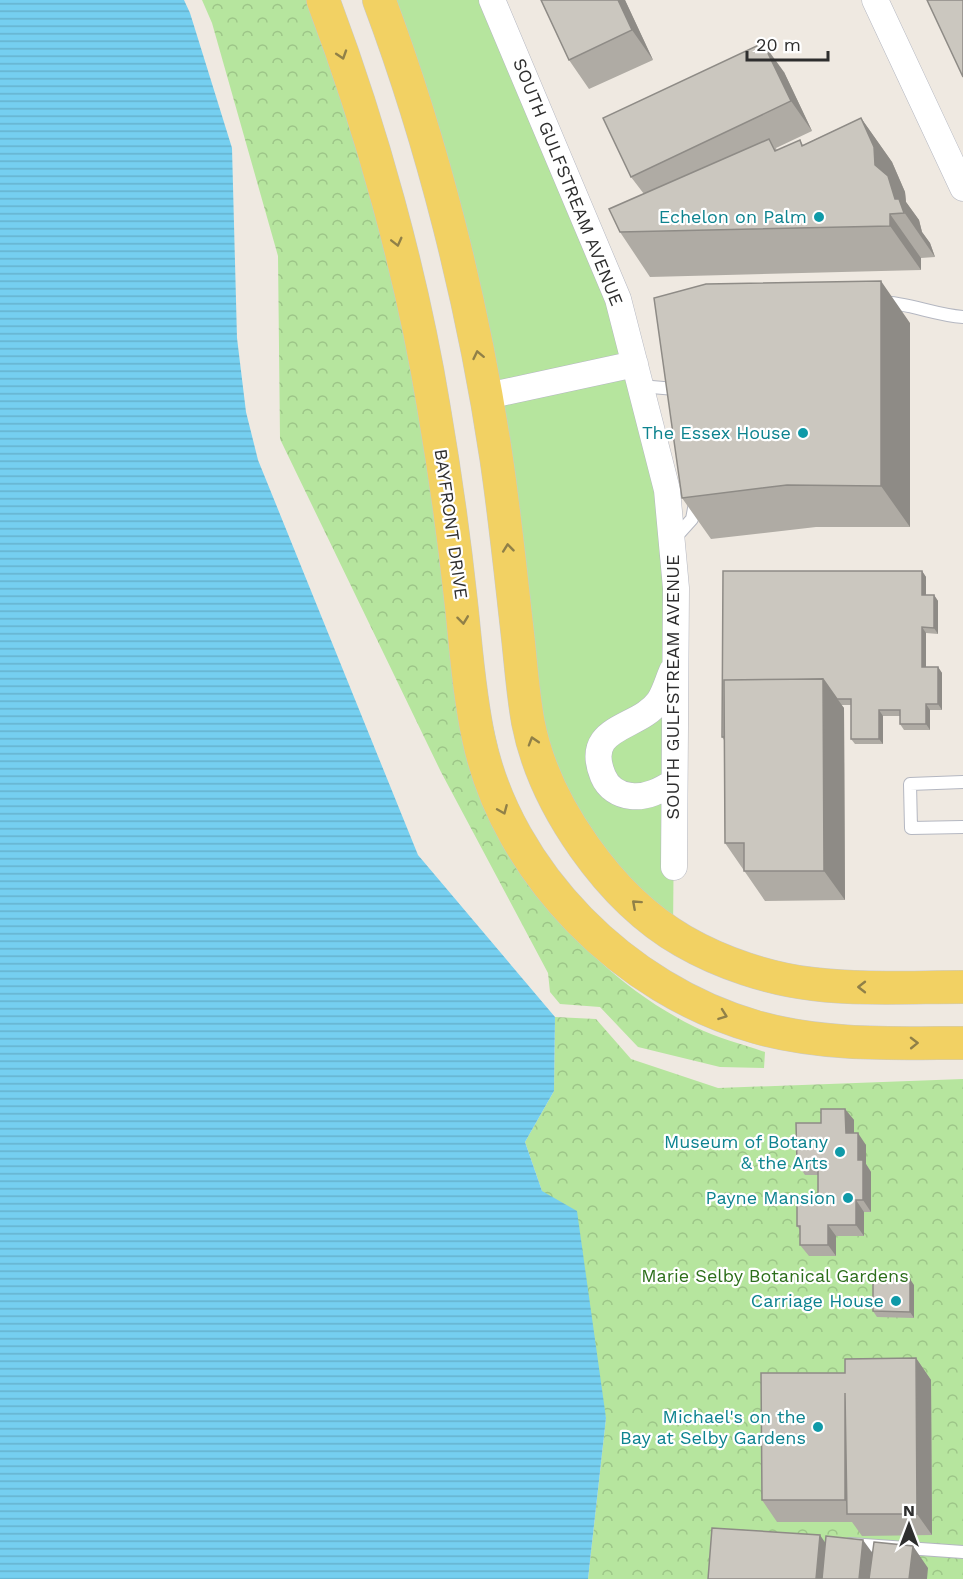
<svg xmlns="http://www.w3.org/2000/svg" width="963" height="1579" font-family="'Work Sans',sans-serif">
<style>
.grass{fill:#b6e59e}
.park{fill:url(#park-crowns)}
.water{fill:url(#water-rules)}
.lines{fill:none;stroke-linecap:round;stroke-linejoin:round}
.lane-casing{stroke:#b4b7c1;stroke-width:14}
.street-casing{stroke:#b4b7c1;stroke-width:27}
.primary-casing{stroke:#c9c9c9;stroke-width:34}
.lane{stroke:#fff;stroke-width:12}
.street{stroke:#fff;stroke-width:26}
.primary{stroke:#f2d163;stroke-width:33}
.wall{fill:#afaba4}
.shaded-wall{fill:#8e8b86}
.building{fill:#cbc7bf;stroke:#8e8b86;stroke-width:1.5}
.oneway{stroke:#908048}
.culture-dot{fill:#0f9aa8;stroke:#fff;stroke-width:2}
.labels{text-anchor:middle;stroke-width:4.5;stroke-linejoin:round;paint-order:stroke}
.street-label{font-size:18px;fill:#2e2e2e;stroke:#fff}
.culture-label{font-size:18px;fill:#0d838f;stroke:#fff;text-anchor:end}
.park-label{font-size:18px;fill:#2c6e1b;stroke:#fff}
</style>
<defs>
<pattern id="park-crowns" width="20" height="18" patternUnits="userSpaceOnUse" patternTransform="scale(1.5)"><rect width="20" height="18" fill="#b6e59e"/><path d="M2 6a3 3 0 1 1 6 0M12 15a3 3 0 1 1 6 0" fill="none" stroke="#9dc588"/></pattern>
<pattern id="water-rules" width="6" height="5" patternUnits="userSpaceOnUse" patternTransform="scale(1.5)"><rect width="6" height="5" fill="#75cff0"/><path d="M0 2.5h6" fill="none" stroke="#66b2ce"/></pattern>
</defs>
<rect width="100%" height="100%" fill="#efe9e1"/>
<path class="grass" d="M379,0H492L618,299L676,588L673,934L554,796L504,508Z"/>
<path class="park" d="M202,0H307L362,160L392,278L528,881C573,942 628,994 695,1027C717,1038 742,1044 765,1052L764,1068L720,1067L638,1047L600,1007L560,1004L550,992L548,973L441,772L280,439L278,256L212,23Z
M555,1017L596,1019L631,1059L718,1088L963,1079V1579H588L606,1418L542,1191L525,1142L554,1091Z"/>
<path class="water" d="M0,0H184L190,13L232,148L237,338L246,412L258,460L418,855L555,1017L554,1091L525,1142L542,1191L577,1211L606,1418L588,1579H0Z"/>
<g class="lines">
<g class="lane-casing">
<path id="lane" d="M881,302C909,303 935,315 963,317
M640,386L675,389L677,394
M674,539L692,519L696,498
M963,782L910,784L911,828L963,827
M850,1544L963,1552"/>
</g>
<g class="street-casing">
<path id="street" d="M492,0L618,299L667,490L676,588L674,867
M875,0L963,188
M487,396L635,364
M672,671C668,680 665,692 659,701C639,730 582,725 603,776C608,788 619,795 631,796C647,798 661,790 674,782"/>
</g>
<g class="primary-casing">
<path id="primary" d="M323,0C371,127 412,274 434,409C445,473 454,537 461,602C466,647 469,695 479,740C508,874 625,990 756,1027C823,1046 894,1043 963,1043
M379,0C433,144 473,304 496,456C505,516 511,577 518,638C521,666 523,694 528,722C544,805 610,899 683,941C721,963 769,979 813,984C862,990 913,987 963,987"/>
</g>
<use href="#lane" class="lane"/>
<use href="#street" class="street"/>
<use href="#primary" class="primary"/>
</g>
<path class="wall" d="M541,0H625L653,60L589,89L569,60Z
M784,72L812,131L776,148L777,151L800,140L803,145L861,118L892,162L905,192L906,202L919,220L922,232L930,243L935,257L921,258V270L650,277L620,232L644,194L631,177Z
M910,323V527H816L711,539L682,498Z
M922,571L926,577V595H934L938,601V634L926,633V667H938L942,673V710H930V730H904L900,724V716H883V744H855L851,739V705H841L844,708L845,900L765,901L725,843L724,740L722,737Z
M845,1109L854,1120V1133L866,1145V1164L871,1172V1212H864V1236H836V1256H809L800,1245V1230L797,1226L818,1197V1175H805L797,1163L821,1123Z
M914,1285V1318L877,1317L873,1311Z
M916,1358L931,1380L932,1535L862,1536L852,1522H777L762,1500L845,1373Z"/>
<path class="shaded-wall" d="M618,0H625L653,60L632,30Z
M763,43L784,72L812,131L791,101Z
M861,118L892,162L905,192L906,202L919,220L922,232L930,243L935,257L895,199L875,165Z
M890,214L921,258V270L890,226Z
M881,281L910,323V527L881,486Z
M922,571L926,577V601L922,595Z
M934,595L938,601V634L934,628Z
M922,627L926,633V673L922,667Z
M938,667L942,673V710L938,704Z
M823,679L844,708L845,900L824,871Z
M926,704L930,710V730L926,724Z
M879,710L883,716V744L879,739Z
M845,1109L854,1120V1145L846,1133Z
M858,1133L866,1145V1164L871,1172V1212L863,1200L858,1160Z
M856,1200L864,1212V1236L856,1225Z
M828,1225L836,1236V1256L828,1245Z
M910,1279L914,1285V1318L910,1312Z
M916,1358L931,1380L932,1535L917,1514Z
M845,1393L855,1514L845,1500Z
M820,1535L835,1557L833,1579H816Z
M863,1540L879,1562L877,1579H859Z
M913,1546L928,1568L927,1579H909Z"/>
<path class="building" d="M541,0H618L632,30L569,60Z
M927,0H963V77Z
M763,43L791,101L631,177L603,118Z
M861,118L874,147L875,165L888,176L895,199H899L904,213L890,214V226L620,232L609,209L769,139L775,151L800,140L802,146Z
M881,281V486L787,485L682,498L654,298L706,284Z
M723,571H922V595H934V628L922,627V667H938V704H926V724H900V710H879V739H851V699H837L823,679L724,680V737H722Z
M823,679L824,871H744V843H725L724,680Z
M821,1109H845L846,1133H858V1160H863V1200H856V1225H828V1245H800V1226H797V1197H818V1163H797L796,1123H821Z
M873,1278L910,1279V1312L873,1311Z
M916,1358L917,1514H847L845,1393V1500H762L761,1373H845V1359Z
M712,1528L820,1535L816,1579H708Z
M826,1536L863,1540L859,1579H822Z
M874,1542L913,1546L909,1579H869Z"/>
<defs><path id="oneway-chevron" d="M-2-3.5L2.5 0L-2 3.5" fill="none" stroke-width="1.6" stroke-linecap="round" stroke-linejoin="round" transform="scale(1.5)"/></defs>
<g class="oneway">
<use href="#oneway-chevron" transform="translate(342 55) rotate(72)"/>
<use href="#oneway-chevron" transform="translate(397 242) rotate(76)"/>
<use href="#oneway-chevron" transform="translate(478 355) rotate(-102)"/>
<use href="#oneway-chevron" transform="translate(508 548) rotate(-96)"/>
<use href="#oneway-chevron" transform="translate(463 620) rotate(83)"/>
<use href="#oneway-chevron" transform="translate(533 741) rotate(-107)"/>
<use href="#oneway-chevron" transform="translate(503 810) rotate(67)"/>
<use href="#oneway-chevron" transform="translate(636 904) rotate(-138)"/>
<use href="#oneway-chevron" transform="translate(862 987) rotate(180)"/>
<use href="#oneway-chevron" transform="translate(723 1015) rotate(20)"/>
<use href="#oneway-chevron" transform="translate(914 1043) rotate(-1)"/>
</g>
<g class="culture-dot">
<circle cx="819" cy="217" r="6"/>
<circle cx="803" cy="433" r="6"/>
<circle cx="840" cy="1152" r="6"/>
<circle cx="848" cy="1198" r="6"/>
<circle cx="896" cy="1301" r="6"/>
<circle cx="818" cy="1427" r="6"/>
</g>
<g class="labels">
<g class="street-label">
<text transform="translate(568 182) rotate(68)" y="6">SOUTH GULFSTREAM AVENUE</text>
<text transform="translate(451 524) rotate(82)" y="6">BAYFRONT DRIVE</text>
<text transform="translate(673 687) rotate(-90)" y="6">SOUTH GULFSTREAM AVENUE</text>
</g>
<g class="culture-label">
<text x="807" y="223">Echelon on Palm</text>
<text x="791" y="439">The Essex House</text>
<text x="828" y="1148">Museum of Botany<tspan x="828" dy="21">&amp; the Arts</tspan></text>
<text x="836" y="1204">Payne Mansion</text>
<text x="884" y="1307">Carriage House</text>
<text x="806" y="1423">Michael's on the<tspan x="806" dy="21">Bay at Selby Gardens</tspan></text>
</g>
<g class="park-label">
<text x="775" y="1282">Marie Selby Botanical Gardens</text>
</g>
</g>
<g transform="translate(909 1525)" stroke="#ffffff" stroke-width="4.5" paint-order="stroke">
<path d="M0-4.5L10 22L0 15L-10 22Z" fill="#2e2e2e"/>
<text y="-9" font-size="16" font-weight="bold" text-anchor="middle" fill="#2e2e2e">N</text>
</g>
<path d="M747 51v9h81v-9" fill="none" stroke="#2e2e2e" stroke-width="3"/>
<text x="756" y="51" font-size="18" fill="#2e2e2e" stroke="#ffffff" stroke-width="4.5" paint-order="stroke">20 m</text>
</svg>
